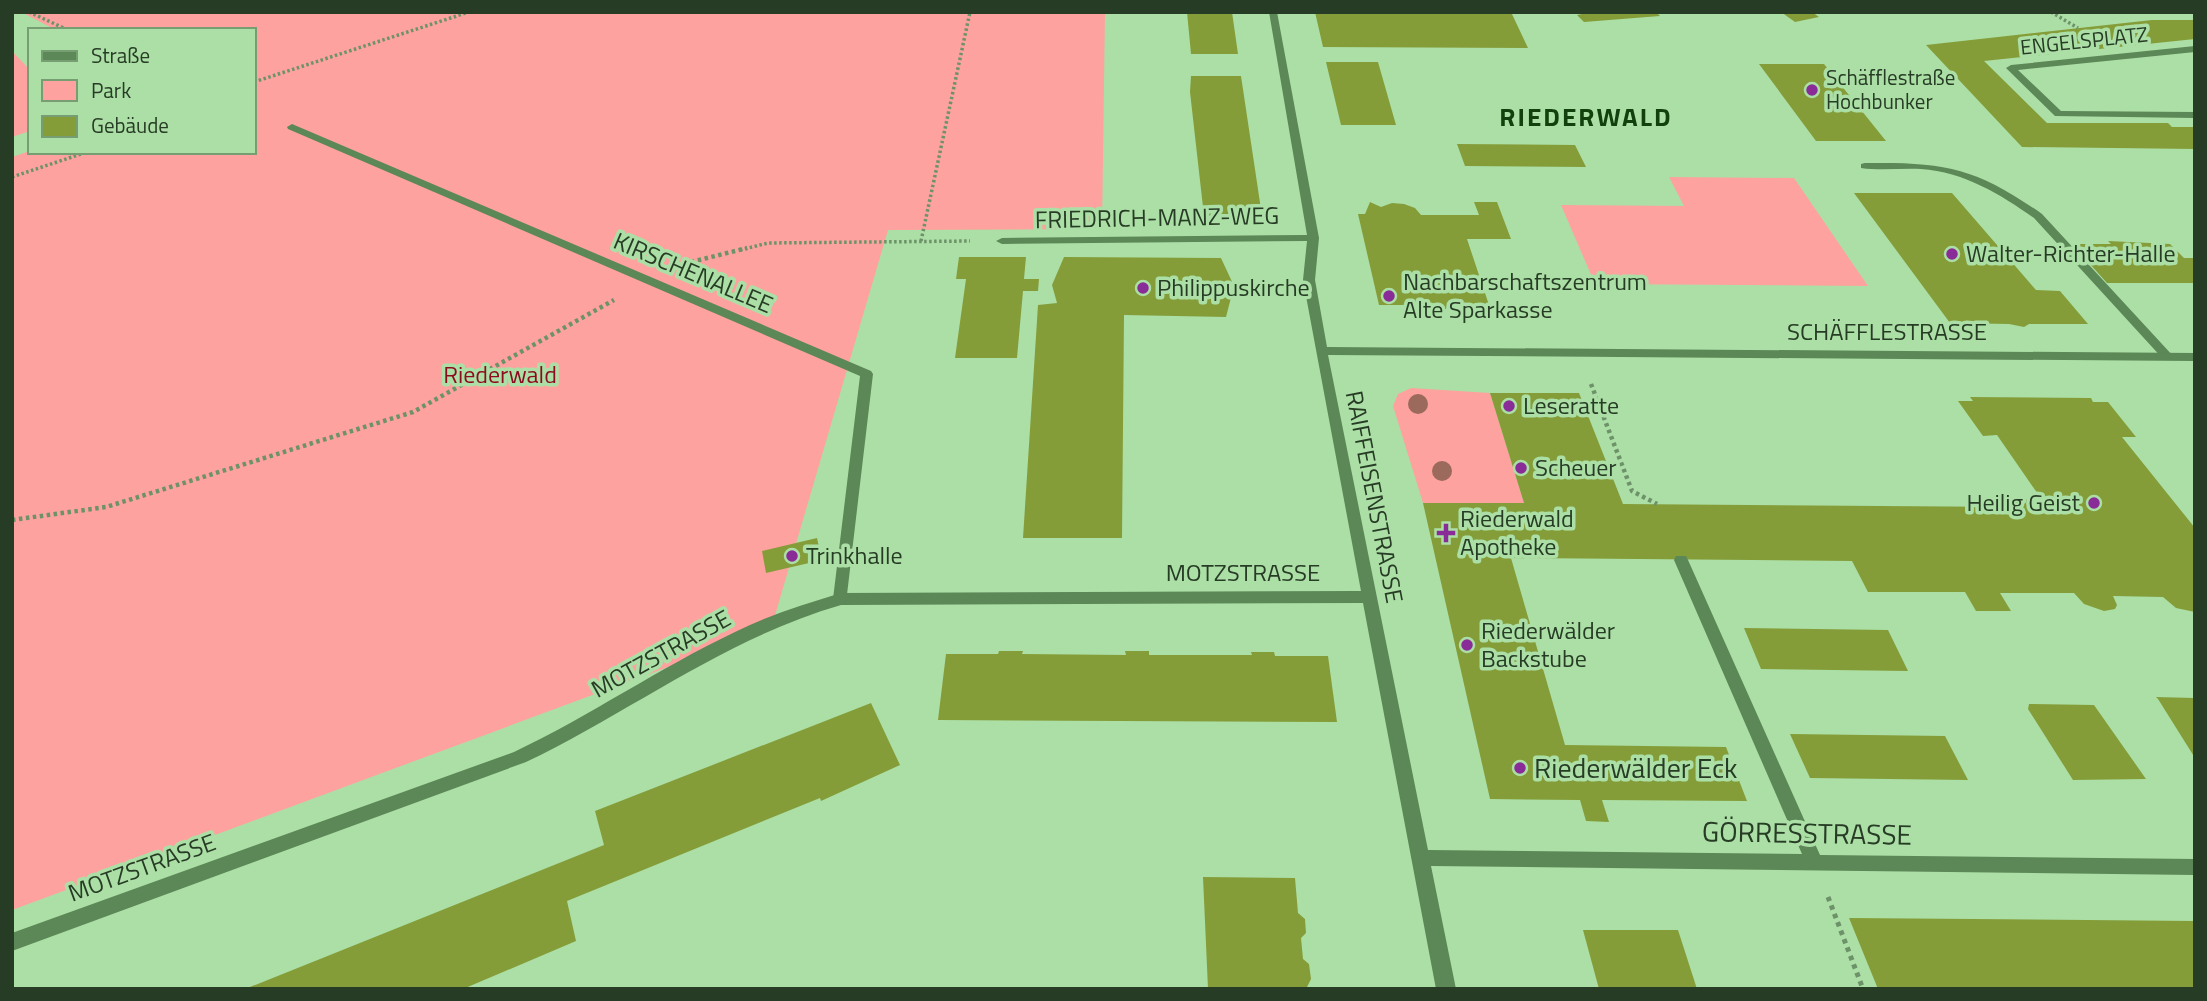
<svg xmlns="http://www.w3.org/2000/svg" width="2207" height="1001" font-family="'Titillium Web',sans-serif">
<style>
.green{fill:#fea29f}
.building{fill:#849d39}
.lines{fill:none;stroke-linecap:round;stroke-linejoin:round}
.path-far2{stroke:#6d9269;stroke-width:3.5;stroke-dasharray:2.5 2.5;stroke-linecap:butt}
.path-far1{stroke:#6d9269;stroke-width:4.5;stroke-dasharray:3.5 3.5;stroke-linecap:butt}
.path{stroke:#6d9269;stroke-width:5;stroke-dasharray:4.5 4.5;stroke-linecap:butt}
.service{fill:#5c8757;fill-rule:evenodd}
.minor{fill:#5c8757;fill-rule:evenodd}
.tree{fill:#9b6a5c}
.poi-dot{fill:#892c97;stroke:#acdfa6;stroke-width:2.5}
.labels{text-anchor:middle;stroke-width:7;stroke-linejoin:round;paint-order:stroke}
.far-street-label{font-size:21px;fill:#273c25;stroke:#acdfa6}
.far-poi-label{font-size:21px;fill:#273c25;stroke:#acdfa6;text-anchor:start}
.street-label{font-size:24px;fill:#273c25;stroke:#acdfa6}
.poi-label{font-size:24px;fill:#273c25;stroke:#acdfa6;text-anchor:start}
.park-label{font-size:24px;fill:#8d0b1f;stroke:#acdfa6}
.far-district-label{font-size:26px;font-weight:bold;letter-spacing:2px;fill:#12410e;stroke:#acdfa6}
.near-poi-label{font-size:28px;fill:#273c25;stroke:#acdfa6;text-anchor:start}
.near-street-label{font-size:28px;fill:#273c25;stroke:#acdfa6}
</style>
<rect width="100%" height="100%" fill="#acdfa6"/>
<path class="green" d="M21,12H1105L1102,229L888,230L771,629L12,910V157L30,151L254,152V30H56Z
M12,51L30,70V131L12,137Z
M1669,177L1794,178L1868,286L1595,284L1561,205L1684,206Z
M1411,388L1490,393L1524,503H1423L1393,406L1398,394Z"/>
<path class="building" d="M1187,12H1232L1238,54H1191Z
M1315,12H1511L1528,48L1323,47Z
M1580,12H1656L1660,16L1584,22L1577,15L1582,14Z
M1781,12H1812L1819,17L1795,22Z
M2152,20H2195V39L1984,61L2047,123H2168L2172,127H2195V149L2022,147L1926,45Z
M1326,62H1378L1396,125H1341Z
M1759,64H1824L1886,141H1816Z
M1191,76H1241L1262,216H1204L1190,92Z
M1457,144L1575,145L1586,167L1465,166Z
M1854,193H1952L2036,290L2060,291L2088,324H2029L2024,327L2009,324L1950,323Z
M1370,202L1381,207L1392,203L1404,204L1415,208L1421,215H1479L1474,202H1497L1511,239H1467L1489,305H1447L1446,309L1436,312L1427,310L1422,305H1379L1358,214H1365Z
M2108,241L2170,244L2184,258H2195V283H2107L2072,244H2111Z
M959,257H1026L1024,279H1039L1038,291H1023L1017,358H955L966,279H956Z
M1064,257L1221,258L1234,286L1226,317L1124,315L1122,538H1023L1038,305L1057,303L1052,285Z
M1490,393H1579L1623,504L2016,507L2011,499L2042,500L1997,435L1983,436L1958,401H1973L1970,397L2091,398L2093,402H2108L2136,437H2122L2195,528V612L2176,608L2163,597L2113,596L2117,605L2115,609L2104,611L2084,604L2074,593H2000L2011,611H1976L1965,592H1868L1852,561L1511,558L1565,745L1726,747L1747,801L1602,800L1609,822L1586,821L1580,800L1490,799L1423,503H1524Z
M817,538L822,560L766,573L762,551Z
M1744,628L1888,630L1908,671L1761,669Z
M999,651H1023L1022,654L1126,655L1125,651H1149V655H1252L1251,652H1274L1275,656H1328L1337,722L938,720L946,654H998Z
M2156,697L2195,698V758L2158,699Z
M871,703L900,765L821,801L820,798L567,901L576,941L463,989H245L604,845L595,811Z
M2029,704L2094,705L2146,779L2073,780L2028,709Z
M1790,734L1945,736L1968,780L1810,778Z
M1203,877L1295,878L1298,913L1305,919L1306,933L1301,938L1303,959L1309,964L1311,979L1306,989H1208Z
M1849,918L2195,921V989H1878Z
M1583,930H1678L1697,989H1599Z"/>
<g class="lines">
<path class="path-far2" d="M29,12L68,30
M2051,12L2078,28
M254,82L469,12
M12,177L87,152
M921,241L970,12
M740,250L768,243L970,241"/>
<path class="path-far1" d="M691,262L747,248
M1591,384L1632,491L1657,504
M12,520L106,507L413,412L614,300"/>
<path class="path" d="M1828,897L1863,989"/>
<path class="service" d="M292,124L871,371L873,374L846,603H836L833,599L860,376L288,129L287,127Z
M1865,163C1945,162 1975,167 2042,214L2174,357L2172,360H2164L2034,218C2000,194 1964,172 1921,169C1901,168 1881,171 1861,168V164Z"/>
<path class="minor" d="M1269,12H1277L1319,238L1315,280L1327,347L2195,353V361L1328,355L1428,850L1802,854L1674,560L1676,556H1686L1688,560L1820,855L2195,859V875L1431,866L1456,989H1436L1363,603L841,605C726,638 632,711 526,762L12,951V933L514,752C590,716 659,668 735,632C769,615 805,604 841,593L1361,591L1303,280L1307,241L1002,244L996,241L1002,238L1307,235Z
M2195,46V52L2018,70L2061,111L2195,112V118L2055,116L2006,68L2011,65Z"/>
</g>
<g class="tree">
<circle cx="1418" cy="404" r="10"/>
<circle cx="1442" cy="471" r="10"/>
</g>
<g class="poi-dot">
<circle cx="1812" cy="90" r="7"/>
<circle cx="1952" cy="254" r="7"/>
<circle cx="1143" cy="288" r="7"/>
<circle cx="1389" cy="296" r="7"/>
<circle cx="1509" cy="406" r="7"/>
<circle cx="1521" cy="468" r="7"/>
<circle cx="2094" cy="503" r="7"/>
<path d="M1442.5 522.5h7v7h7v7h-7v7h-7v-7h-7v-7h7z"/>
<circle cx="792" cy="556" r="7"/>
<circle cx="1467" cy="645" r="7"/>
<circle cx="1520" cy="768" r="7"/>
</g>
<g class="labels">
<g class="far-street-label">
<text transform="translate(2084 41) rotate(-6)" y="7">ENGELSPLATZ</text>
</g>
<g class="far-poi-label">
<text x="1826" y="85">Schäfflestraße<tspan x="1826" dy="24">Hochbunker</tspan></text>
</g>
<g class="street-label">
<text transform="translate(1157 218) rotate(-1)" y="8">FRIEDRICH-MANZ-WEG</text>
<text transform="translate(693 273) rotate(23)" y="8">KIRSCHENALLEE</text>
<text x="1887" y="340">SCHÄFFLESTRASSE</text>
<text transform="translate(1374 497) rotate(79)" y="8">RAIFFEISENSTRASSE</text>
<text x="1243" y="581">MOTZSTRASSE</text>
<text transform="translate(661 654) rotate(-29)" y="8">MOTZSTRASSE</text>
<text transform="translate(142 868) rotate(-20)" y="8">MOTZSTRASSE</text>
</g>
<g class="poi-label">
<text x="1966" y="262">Walter-Richter-Halle</text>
<text x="1403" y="290">Nachbarschaftszentrum<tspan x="1403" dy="28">Alte Sparkasse</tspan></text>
<text x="1157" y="296">Philippuskirche</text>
<text x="1523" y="414">Leseratte</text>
<text x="1535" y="476">Scheuer</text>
<text x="2080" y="511" text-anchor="end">Heilig Geist</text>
<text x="1460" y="527">Riederwald<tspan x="1460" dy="28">Apotheke</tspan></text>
<text x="806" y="564">Trinkhalle</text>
<text x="1481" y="639">Riederwälder<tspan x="1481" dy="28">Backstube</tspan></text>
</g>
<g class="park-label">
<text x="500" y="383">Riederwald</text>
</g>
<g class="far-district-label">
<text x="1586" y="126">RIEDERWALD</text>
</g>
<g class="near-poi-label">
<text x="1534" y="778">Riederwälder Eck</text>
</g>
<g class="near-street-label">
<text transform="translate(1807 833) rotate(1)" y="10">GÖRRESSTRASSE</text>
</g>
</g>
<rect width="2207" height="1001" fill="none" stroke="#273c25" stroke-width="28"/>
<rect x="28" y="28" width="228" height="126" fill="#acdfa6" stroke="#779e72" stroke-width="2"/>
<rect x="42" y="51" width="35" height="10" fill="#5c8757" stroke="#779e72" stroke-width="2"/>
<text x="91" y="63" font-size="21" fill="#273c25">Straße</text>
<rect x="42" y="80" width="35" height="21" fill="#fea29f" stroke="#779e72" stroke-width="2"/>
<text x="91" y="98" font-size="21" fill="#273c25">Park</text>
<rect x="42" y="116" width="35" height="21" fill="#849d39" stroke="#779e72" stroke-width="2"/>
<text x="91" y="133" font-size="21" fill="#273c25">Gebäude</text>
</svg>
